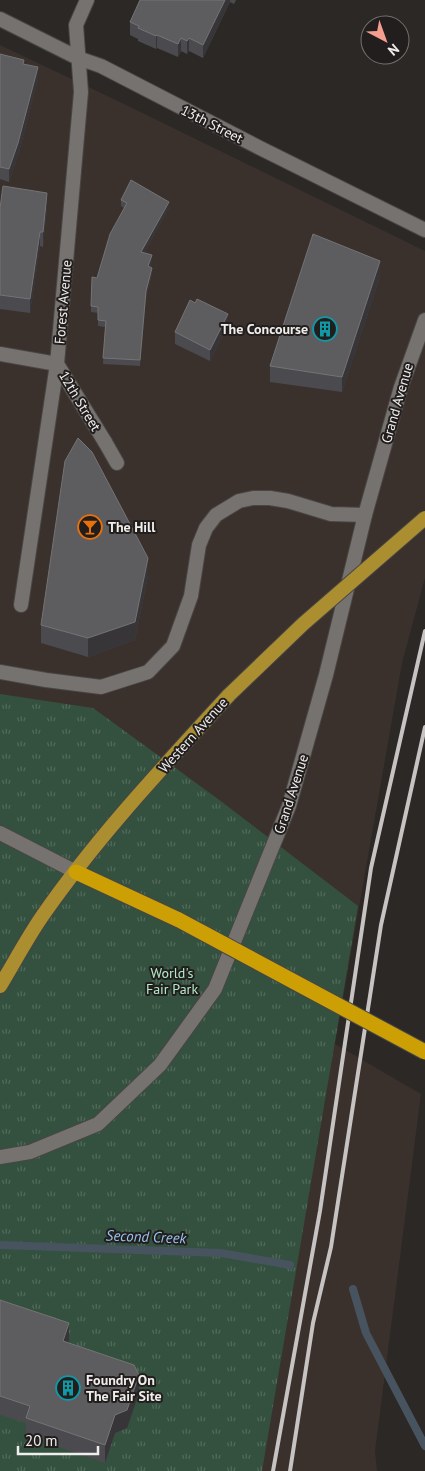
<svg xmlns="http://www.w3.org/2000/svg" width="425" height="1471" font-family="'PT Sans',sans-serif">
<style>
.built{fill:#3a312d}
.grass{fill:url(#grass-tufts)}
.lines{fill:none;stroke-linecap:round;stroke-linejoin:round}
.stream{stroke:#485360;stroke-width:8}
.minor-casing{stroke:#494644;stroke-width:16}
.tertiary-casing{stroke:#494644;stroke-width:16}
.primary-casing{stroke:#494644;stroke-width:16}
.motorway-casing{stroke:#494644;stroke-width:17}
.minor{stroke:#767270;stroke-width:14}
.tertiary{stroke:#767270;stroke-width:14}
.primary{stroke:#aa8e30;stroke-width:14}
.motorway{stroke:#cca005;stroke-width:15}
.rail{stroke:#c6c3c2;stroke-width:4}
.primary-bridge-casing{stroke:#494644;stroke-width:16;stroke-linecap:butt}
.motorway-bridge-casing{stroke:#494644;stroke-width:17;stroke-linecap:butt}
.primary-bridge{stroke:#aa8e30;stroke-width:14}
.motorway-bridge{stroke:#cca005;stroke-width:15}
.wall{fill:#4b4a4e}
.shaded-wall{fill:#373537}
.building{fill:#5d5c5f;stroke:#747375}
.labels{text-anchor:middle;stroke-width:4;stroke-linejoin:round;paint-order:stroke}
.street-label{font-size:14px;fill:#f0eeed;stroke:#221e1d}
.poi-label{font-size:14px;font-weight:bold;fill:#f0eeed;stroke:#221e1d;text-anchor:start}
.park-label{font-size:14px;fill:#b1ecc6;stroke:#221e1d}
.water-label{font-size:15px;font-style:italic;fill:#96c3ef;stroke:#221e1d}
</style>
<defs>
<pattern id="grass-tufts" width="24" height="20" patternUnits="userSpaceOnUse" patternTransform="scale(1.25)"><rect width="24" height="20" fill="#33513e"/><path d="M3 7l-1-3M5 7V3M7 7l1-3M15 17l-1-3M17 17v-4M19 17l1-3" fill="none" stroke="#516a5a"/></pattern>
</defs>
<rect width="100%" height="100%" fill="#2b2826"/>
<path class="built" d="M0,45L120,102L425,251V578L402,663L335,1044L421,1094L375,1451L377,1471H0Z"/>
<path class="grass" d="M0,694L93,708L218,799L358,906L262,1471H0Z"/>
<g class="lines">
<path class="stream" d="M0,1245L221,1253L290,1265
M353,1289L366,1333L425,1446"/>
<g class="minor-casing">
<path id="minor" d="M105,442L117,463
M0,672L46,680L101,687L148,672L173,646L191,596L199,545L206,528L216,515L239,501L253,498H270L288,501L331,514L365,515L326,675L289,806L215,989L160,1065L98,1124L30,1152L0,1157"/>
</g>
<g class="tertiary-casing">
<path id="tertiary" d="M0,19L78,58L101,66L260,148L425,230
M0,354L57,364L105,442
M365,515L401,387L425,320
M21,605L57,364L81,92L76,25L87,0
M0,833L76,872"/>
</g>
<g class="primary-casing">
<path id="primary" d="M0,986C14,963 27,938 43,915C98,836 164,766 229,695"/>
</g>
<g class="motorway-casing">
<path id="motorway" d="M76,872L179,920"/>
</g>
<use href="#minor" class="minor"/>
<use href="#tertiary" class="tertiary"/>
<use href="#primary" class="primary"/>
<use href="#motorway" class="motorway"/>
<path class="rail" d="M273,1471L320,1211L371,868L425,631
M290,1471L313,1323L331,1247L381,925L425,727"/>
<g class="primary-bridge-casing">
<path id="primary-bridge" d="M229,695L303,624L425,518"/>
</g>
<g class="motorway-bridge-casing">
<path id="motorway-bridge" d="M179,920L425,1052"/>
</g>
<use href="#primary-bridge" class="primary-bridge"/>
<use href="#motorway-bridge" class="motorway-bridge"/>
</g>
<path class="wall" d="M140,0H236L234,4L230,2L203,58L189,51L187,54L181,51L178,57L157,48L156,49L138,41V39L130,35V22Z
M0,54L24,64L38,79L18,156L9,182L0,179Z
M121,200L169,208L144,253L152,261L150,267L152,274L146,298L140,366L103,364L105,327L98,326V313L91,312V306L97,278L124,208L121,206Z
M47,207L43,247L40,246L30,313L0,309V208Z
M380,277L342,392L270,382V366Z
M228,325L210,361L175,344V332Z
M148,576L135,640L88,657L41,643V625Z
M0,1300L69,1341L68,1343L139,1393L127,1428L115,1433L105,1463L26,1436V1423L0,1415Z"/>
<path class="shaded-wall" d="M225,0H230V2L203,58V45Z
M157,35V48L156,49V36Z
M181,38V51L178,57V44Z
M189,38V51L187,54V41Z
M38,67V79L18,156L9,182V169Z
M47,193V207L43,247V232Z
M169,202V208L141,258V252Z
M40,232V246L30,313V299Z
M152,255V261L148,273V266Z
M380,261V277L342,392V377Z
M152,268V274L146,298L140,366L146,291Z
M228,314V325L210,361V350Z
M148,558V576L135,640L88,657V638Z
M69,1323V1341L63,1360V1341Z
M139,1375V1393L127,1428L115,1433L105,1463V1445L115,1415Z"/>
<path class="building" d="M140,0H225L203,45L189,38L187,41L181,38L178,44L157,35L156,36L138,28L139,26L130,22Z
M0,54L24,60L23,64L38,67L18,143L9,169L0,167Z
M131,180L169,202L141,252L152,255L148,266L152,268L146,291L140,360L103,358L106,321L98,320V307L91,306L92,277L97,278L110,234L127,203L121,200Z
M3,186L47,193L43,232H40L30,299L0,295V208Z
M313,234L380,261L342,377L270,366Z
M197,299L228,314L210,350L175,332L190,300L195,303Z
M78,438L92,452L148,558L135,622L88,638L41,625L65,461Z
M0,1300L69,1323L63,1341L134,1365L139,1375L127,1410L115,1415L105,1445L26,1418L30,1406L0,1396Z"/>
<defs>
<g id="building-ring" transform="scale(1.25)"><circle r="9.5" fill="#221e1d" stroke="#0f9aa8" stroke-width="1.5"/><path d="M-4-6H4V6H1V3H-1V6H-4ZM-2.5-4.3h1.7v1.8h-1.7ZM.8-4.3h1.7v1.8H.8ZM-2.5-1h1.7V.8h-1.7ZM.8-1h1.7V.8H.8Z" fill="#0f9aa8"/></g>
<g id="bar-ring" transform="scale(1.25)"><circle r="9.5" fill="#221e1d" stroke="#e8710a" stroke-width="1.5"/><path d="M-6-5H6L.8 .8V4.5H3.5V6h-7V4.5H-.8V.8Z" fill="#e8710a"/></g>
</defs>
<g fill-rule="evenodd">
<use href="#building-ring" x="325" y="329"/>
<use href="#bar-ring" x="90" y="527"/>
<use href="#building-ring" x="68" y="1388"/>
</g>
<g class="labels">
<g class="street-label">
<text transform="translate(212 124) rotate(27)" y="5">13th Street</text>
<text transform="translate(63 302) rotate(-85)" y="5">Forest Avenue</text>
<text transform="translate(80 401) rotate(59)" y="5">12th Street</text>
<text transform="translate(397 403) rotate(-74)" y="5">Grand Avenue</text>
<text transform="translate(193 735) rotate(-48)" y="5">Western Avenue</text>
<text transform="translate(291 794) rotate(-72)" y="5">Grand Avenue</text>
</g>
<g class="poi-label">
<text x="308" y="334" text-anchor="end">The Concourse</text>
<text x="108" y="532">The Hill</text>
<text x="86" y="1385">Foundry On<tspan x="86" dy="16">The Fair Site</tspan></text>
</g>
<g class="park-label">
<text x="172" y="978">World's<tspan x="172" dy="16">Fair Park</tspan></text>
</g>
<g class="water-label">
<text transform="translate(146 1237) rotate(2)" y="5">Second Creek</text>
</g>
</g>
<g transform="translate(385 40) rotate(139)"><circle r="24" fill="#221e1d" stroke="#747170"/>
<path d="M0-4L9 19L0 12L-9 19Z" fill="#f59d8f"/>
<text y="-8" font-size="14" font-weight="bold" text-anchor="middle" fill="#f0eeed">N</text>
</g>
<path d="M18 1446v8h80v-8" fill="none" stroke="#f0eeed" stroke-width="2.5"/>
<text x="25" y="1446" font-size="15" fill="#f0eeed" stroke="#221e1d" stroke-width="4" paint-order="stroke">20 m</text>
</svg>
